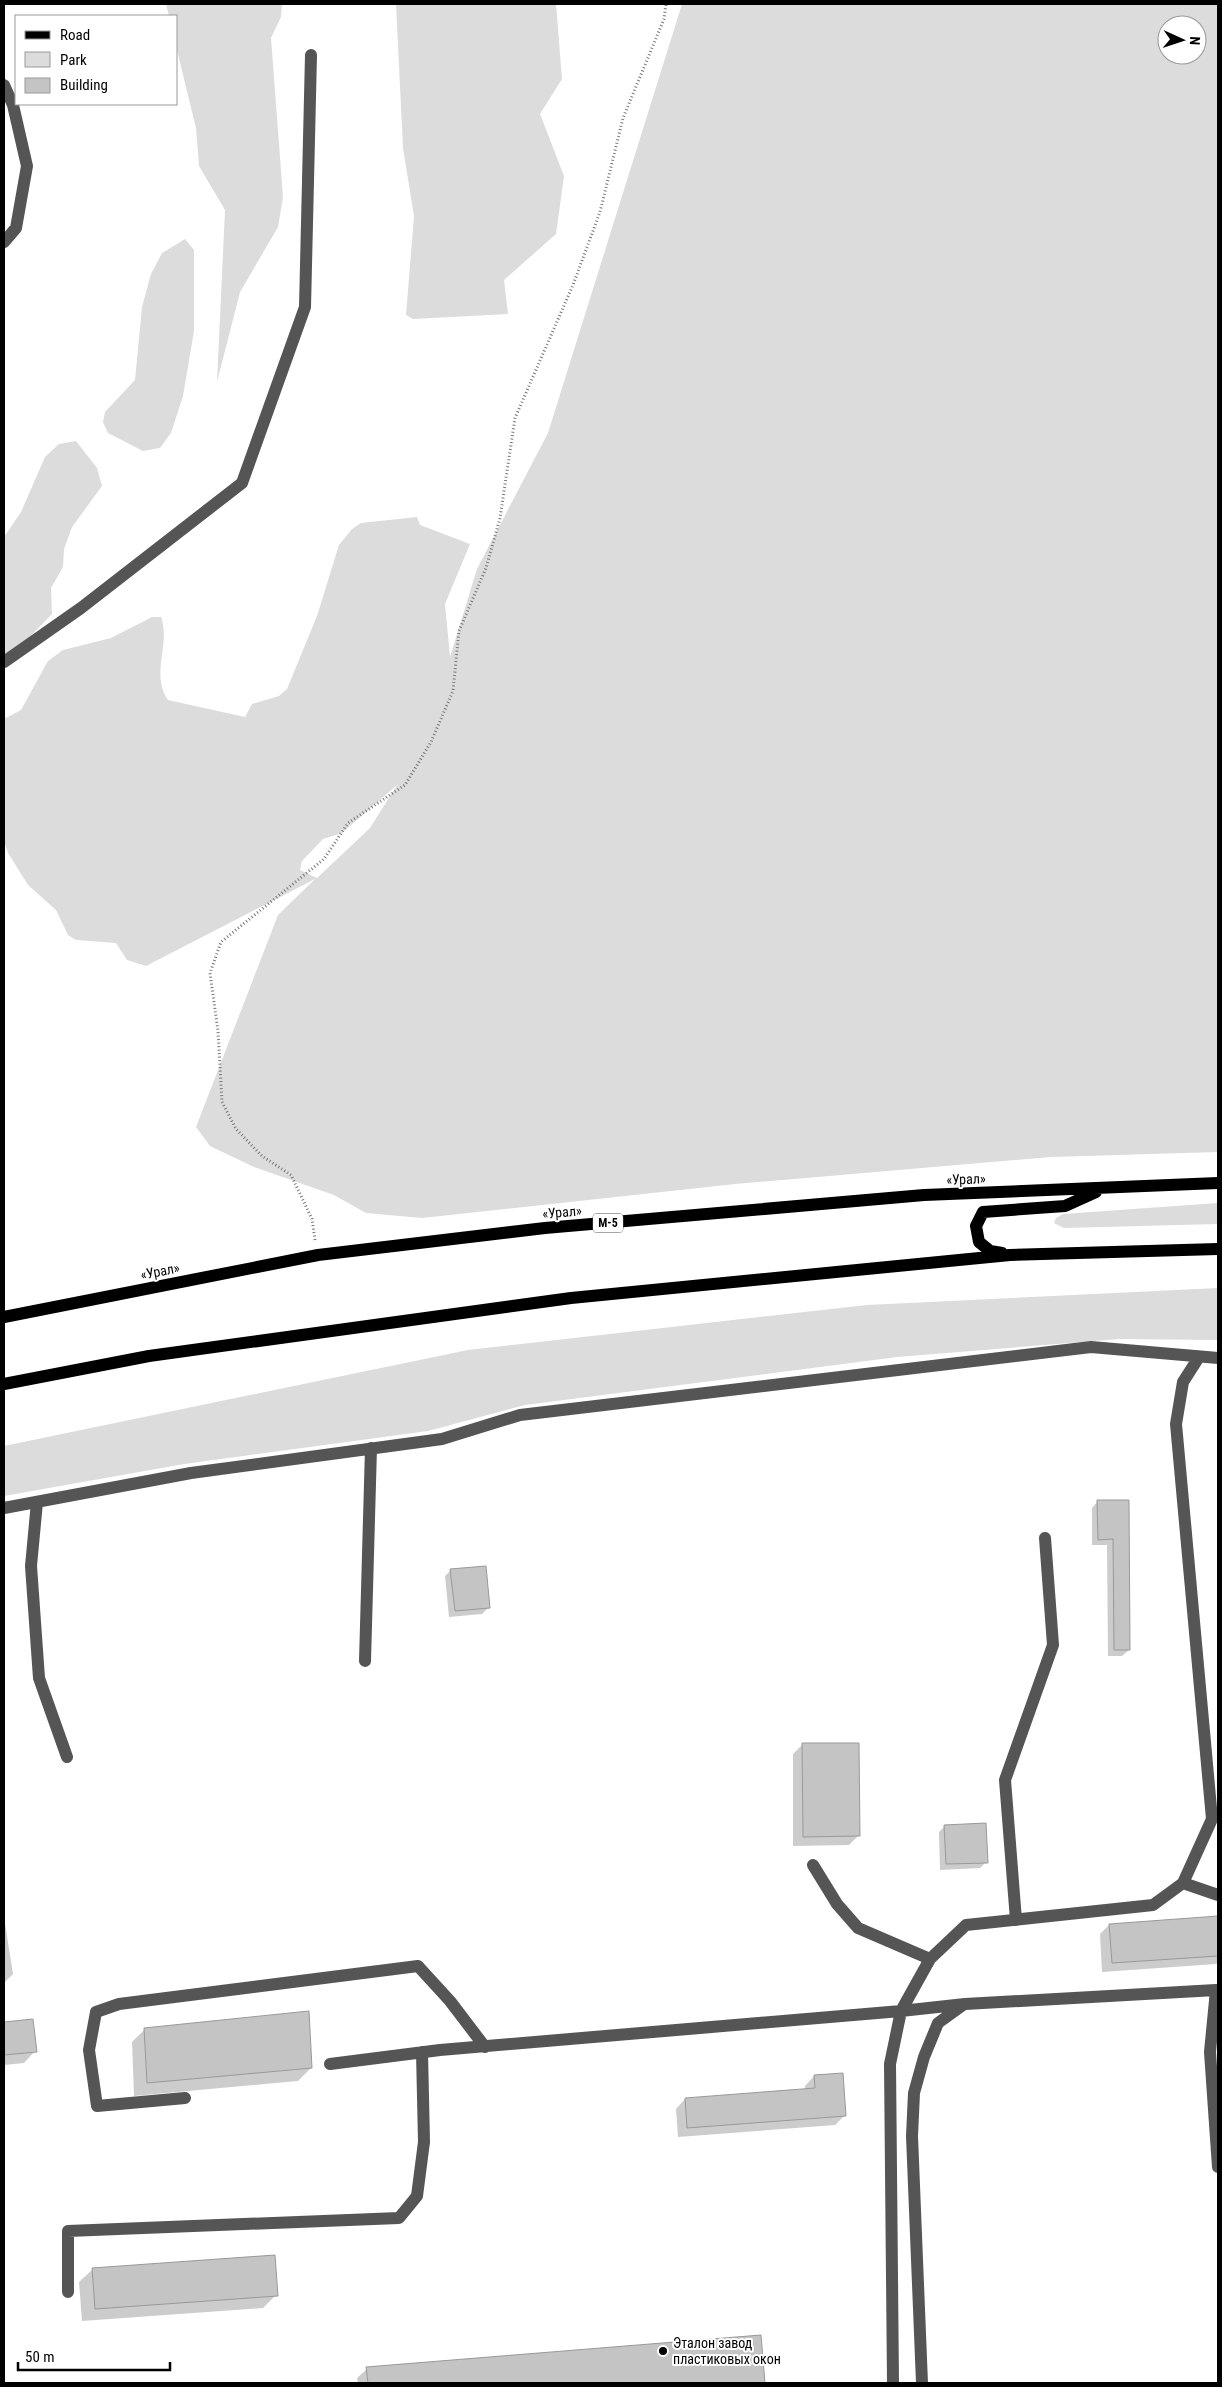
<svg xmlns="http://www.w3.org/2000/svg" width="1222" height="2387" font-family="'Roboto Condensed',sans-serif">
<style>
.green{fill:#dcdcdc;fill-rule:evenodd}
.shadow{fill:#0003}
.building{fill:#c4c4c4;stroke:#999}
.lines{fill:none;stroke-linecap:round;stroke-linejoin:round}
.path{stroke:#777;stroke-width:3;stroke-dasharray:1 2.5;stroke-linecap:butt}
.minor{stroke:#555;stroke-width:12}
.major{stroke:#000;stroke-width:12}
.poi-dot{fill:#000;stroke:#fff;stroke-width:2}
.labels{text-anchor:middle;stroke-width:4;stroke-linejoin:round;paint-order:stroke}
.shield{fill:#fff;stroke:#4c4c4c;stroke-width:1}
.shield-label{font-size:12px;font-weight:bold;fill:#000}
.street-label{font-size:14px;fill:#000;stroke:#fff}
.poi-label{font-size:14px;fill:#000;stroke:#fff;text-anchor:start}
</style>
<rect width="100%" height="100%" fill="#fff"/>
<path class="green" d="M166,4H282L281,17L271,38L283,197L278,227L240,292L217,382L225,210L199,166L196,128L176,46V16H169Z
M396,4H556L562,79L540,114L564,176L556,234L504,280L508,314L413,319L406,315L414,216L403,148Z
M682,4H1218V1152L1051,1157L735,1184L422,1218L366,1213L334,1195L254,1167L210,1146L196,1127L278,915L315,879L146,966L127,960L116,943L76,940L68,935L56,910L28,885L8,853L4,841V719L21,710L48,661L63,650L111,638L152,617H161C171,644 150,674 168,700L245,717L252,704L279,696L287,689L317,616L339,545L352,529L361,523L417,517L420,525L470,544L445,604L450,657L477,569L548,433ZM1167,25H1197V55H1167ZM397,785L370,828L317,878L300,870L302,861L323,839L342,833Z
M185,239L194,250V331L183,396L171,433L160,448L143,451L108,433L103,422L105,412L135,380L142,307L151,274L162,253Z
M76,441L97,468L102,486L72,527L64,549L63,567L51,588L52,614L13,654L4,658V537L21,512L45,457L59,444Z
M1218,1203V1224L1064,1228L1054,1223L1056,1218L1063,1214Z
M1218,1288V1340L1119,1339L897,1357L525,1405L428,1431L184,1464L4,1496V1446L468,1350L867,1305Z"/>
<path class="shadow" d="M1098,1501H1127L1129,1650L1122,1656H1108L1107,1545H1092V1508Z
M451,1570L488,1608L482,1614L449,1617L445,1576Z
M802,1745L858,1836L849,1845L793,1846V1754Z
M945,1826L986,1862L980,1868L940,1870L939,1832Z
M4,1917L13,1974L4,1983Z
M1218,1917V1962L1216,1964L1102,1972L1100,1934L1109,1925Z
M32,2020L35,2051L24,2063L4,2065V2023Z
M145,2029L311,2068L298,2081L134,2096L132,2042Z
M814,2076L844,2116L835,2125L678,2137L676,2109L685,2099L805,2090V2086Z
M92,2270L276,2295L263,2308L82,2321L79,2282Z
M760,2336L764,2383H358L357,2378L367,2369Z"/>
<path class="building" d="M1097,1500H1129L1130,1650H1114L1113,1539L1098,1540Z
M486,1566L490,1608L455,1611L450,1569Z
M802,1743H859L860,1836L803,1837Z
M986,1823L988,1863L946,1864L944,1825Z
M1218,1916V1956L1112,1963L1109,1924Z
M309,2011L312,2068L147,2083L144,2028Z
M33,2019L37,2052L4,2055V2022Z
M843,2073L846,2116L687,2128L685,2098L815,2088L814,2075Z
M275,2255L278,2296L95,2309L92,2268Z
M761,2335L765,2383H368L366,2367Z"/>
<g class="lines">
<path class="path" d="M315,1240L312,1219L291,1175L262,1156L236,1129L222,1102L218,1031L210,973L221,942L324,859L348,823L405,785L431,742L453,691L459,631L486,568L500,518L515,418L573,285L600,212L623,118L664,19L666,4"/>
<path class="minor" d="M4,85L13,105L27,166L16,228L4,242
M4,662L81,608L242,483L305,307L311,55
M37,1502L31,1566L39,1678L67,1757
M4,1508L191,1473L442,1439L520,1415L1091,1347L1218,1358
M365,1661L371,1448
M813,1865L837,1904L858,1928L930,1959
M1183,1883L1218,1895
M1016,1920L1005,1780L1053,1645L1045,1538
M1218,1990H1216L1210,2052L1218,2167
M330,2064L440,2050L901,2011L965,2004L1216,1990
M185,2098L97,2106L89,2050L96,2012L119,2004L418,1966L450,2001L485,2047
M68,2292V2231L399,2218L417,2196L424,2142L422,2052
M893,2383L890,2064L901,2011L930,1959L966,1925L1153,1905L1183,1883L1212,1819L1176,1424L1183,1382L1199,1357
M922,2383L912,2136L914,2093L924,2057L938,2023L963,2005"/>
<path class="major" d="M1002,1253L990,1251L979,1242L976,1226L983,1212L1065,1206L1096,1192
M4,1317L318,1255L545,1228L924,1195L1218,1183
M4,1384L149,1356L571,1298L1010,1255L1218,1249"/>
</g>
<circle class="poi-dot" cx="663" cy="2351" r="5"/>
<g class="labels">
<rect class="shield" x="593" y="1213.5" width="30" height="19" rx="4"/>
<g class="shield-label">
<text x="608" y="1227">М-5</text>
</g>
<g class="street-label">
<text transform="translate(966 1179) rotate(-2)" y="5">«Урал»</text>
<text transform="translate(562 1212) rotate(-5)" y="5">«Урал»</text>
<text transform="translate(160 1271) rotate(-11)" y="5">«Урал»</text>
</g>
<g class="poi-label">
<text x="673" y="2348">Эталон завод<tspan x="673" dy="16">пластиковых окон</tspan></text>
</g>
</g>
<rect width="1222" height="2387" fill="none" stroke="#000000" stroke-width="10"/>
<rect x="15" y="15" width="162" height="90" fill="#ffffff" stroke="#999999"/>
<rect x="25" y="31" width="25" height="8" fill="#000000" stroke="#999999"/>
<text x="60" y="40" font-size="15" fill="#000000">Road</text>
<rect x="25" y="52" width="25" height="15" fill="#dcdcdc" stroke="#999999"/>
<text x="60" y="65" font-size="15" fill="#000000">Park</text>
<rect x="25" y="78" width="25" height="15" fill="#c4c4c4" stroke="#999999"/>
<text x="60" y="90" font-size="15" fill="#000000">Building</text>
<g transform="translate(1182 40) rotate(93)"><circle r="24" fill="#ffffff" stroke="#999999"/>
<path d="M0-4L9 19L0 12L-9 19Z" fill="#000000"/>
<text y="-8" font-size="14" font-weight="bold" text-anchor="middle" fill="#000000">N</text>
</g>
<path d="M18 2362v8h152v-8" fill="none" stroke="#000000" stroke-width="2.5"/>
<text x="25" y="2362" font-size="15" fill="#000000" stroke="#ffffff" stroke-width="4" paint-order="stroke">50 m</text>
</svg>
